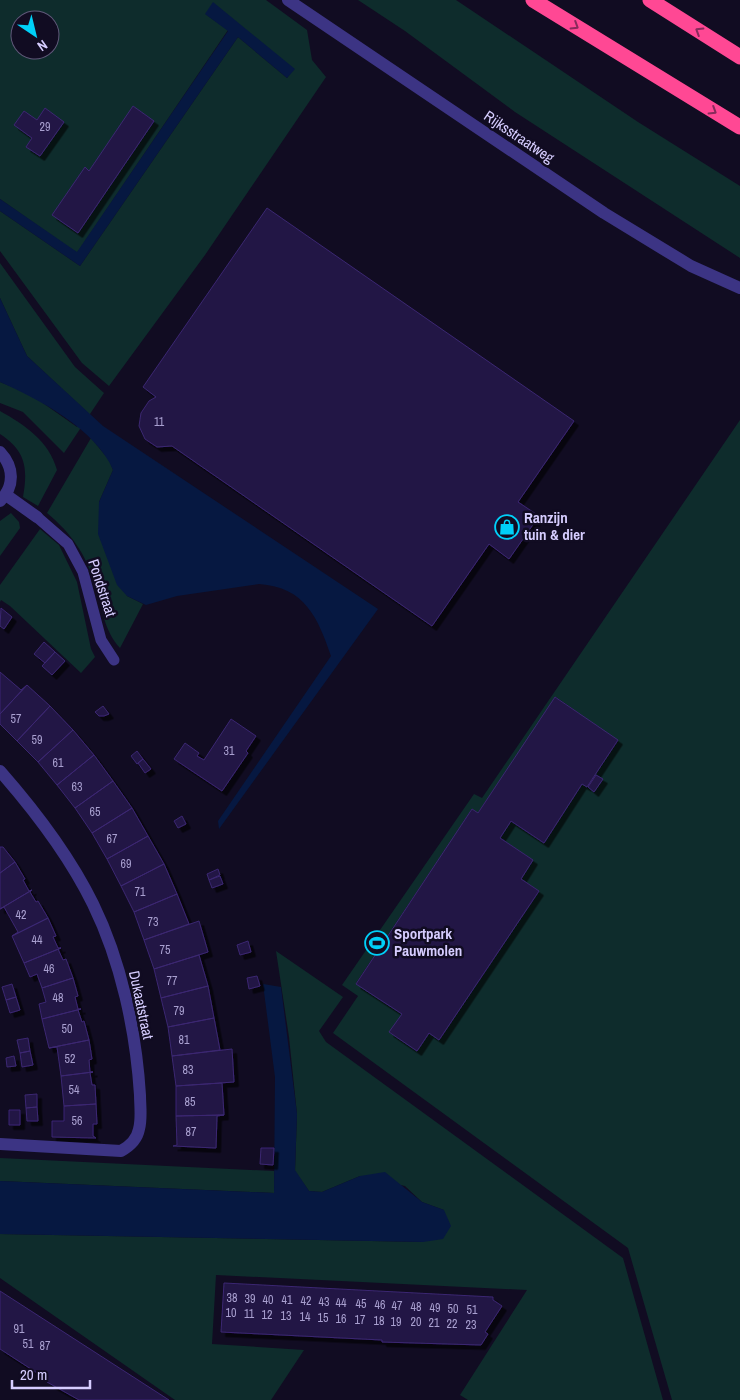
<svg xmlns="http://www.w3.org/2000/svg" width="740" height="1400" font-family="'Archivo Narrow',sans-serif">
<style>
.green{fill:#0e2c2c;fill-rule:evenodd}
.water{fill:#061841}
.building{fill:#231744;stroke:#3b2772;filter:url(#shadow)}
.lines{fill:none;stroke-linecap:round;stroke-linejoin:round}
.service{stroke:#3c3484;stroke-width:11}
.minor{stroke:#3c3484;stroke-width:12}
.motorway{stroke:#ff4894;stroke-width:15}
.oneway{stroke:#882a5b}
.labels{text-anchor:middle;stroke-width:5;stroke-linejoin:round;paint-order:stroke}
.number-label{font-size:12px;fill:#a9a0d0}
.street-label{font-size:15px;fill:#d6cdff;stroke:#110c22}
.poi-label{font-size:15px;font-weight:bold;fill:#d6cdff;stroke:#110c22;text-anchor:start}
</style>
<defs>
<filter id="shadow"><feDropShadow dx="4.5" dy="4.5" stdDeviation="0" flood-color="#0009"/></filter>
</defs>
<rect width="100%" height="100%" fill="#110c22"/>
<path class="green" d="M0,0H266L307,30L312,60L326,77L205,255L109,386L82,363L0,251V211L80,266L238,37L287,78L294,69L205,14L228,30L77,253L0,199ZM20,20H50V50H20Z
M358,0H456L638,122L740,186V258L515,112L405,31Z
M0,263L75,367L104,393L64,453L23,412L0,403V382L30,394L77,427L87,412L27,356L0,298Z
M0,411C25,425 49,441 57,470L38,506L23,497C28,468 26,451 0,434Z
M740,420V1400H672L628,1248L333,1033L358,996L342,985L474,794L482,798ZM556,697L618,741L587,787L582,784L544,843L511,821L500,838L521,879L539,891L440,1039L429,1033L417,1051L390,1033L402,1014L356,983L472,809L478,813Z
M91,438L109,460L113,470L99,502L127,596L143,604L120,648C104,631 102,607 95,585C86,554 71,533 47,513Z
M11,513L19,522L20,528L0,556V521Z
M40,529L59,545L77,582L91,649L95,657L81,673L10,606L1,600L0,602V585Z
M276,951L343,997L319,1031L326,1042L623,1258L663,1400H468L460,1395L527,1290L216,1275L212,1344L304,1350L271,1400H175L0,1278V1234L423,1242L444,1210L422,1202L405,1186L360,1176L322,1192L309,1191L295,1171L297,1114L289,1037Z
M0,1158L274,1171V1193L0,1181Z"/>
<path class="water" d="M213,2L295,69L287,78L238,37L80,266L0,211V199L77,252L228,31L205,14Z
M0,298L27,356L103,426L378,609L219,829L218,821L331,656C318,618 305,587 259,584L177,596L146,605L127,596L117,585L98,534L99,502L113,470C97,430 37,398 0,382Z
M263,984L281,987L297,1114L295,1170L309,1191L322,1192L360,1176L385,1172L422,1202L444,1210L451,1226L443,1239L423,1242L0,1234V1181L274,1193L275,1077Z"/>
<path class="building" d="M133,106L154,121L78,233L52,215L85,167L89,171Z
M45,108L64,122L40,156L26,147L32,138L14,125L24,111L37,120Z
M267,208L574,421L518,502L539,516L509,559L489,544L432,626L172,446L157,447L145,439L139,426L141,413L149,401L156,397L143,387Z
M1,608L12,617L4,629L0,626Z
M44,642L55,652L45,663L34,654Z
M55,652L65,661L52,675L42,666Z
M0,672L21,690L27,685L0,714Z
M27,685L50,706L17,741L0,724V714Z
M555,697L618,740L587,787L582,784L544,843L511,821L500,838L533,860L521,879L539,891L439,1040L429,1033L417,1051L389,1032L402,1014L356,984L472,809L478,813Z
M50,706L73,730L38,762L17,741Z
M103,706L109,714L104,716H99L95,712Z
M231,719L256,736L246,751L248,753L222,791L174,759L185,743L199,753L197,756L204,760Z
M73,730L94,755L57,785L38,762Z
M137,751L143,759L137,764L131,756Z
M94,755L113,781L75,808L57,785Z
M143,759L151,769L145,773L138,763Z
M596,775L603,779L594,792L588,787Z
M113,781L132,808L92,833L75,808Z
M132,808L148,836L107,859L92,833Z
M182,816L186,824L178,828L174,821Z
M148,836L164,864L121,886L107,859Z
M0,847H3L15,862L0,873Z
M15,862L25,879L23,880L29,891L32,890L0,909V873Z
M164,864L177,894L134,912L121,886Z
M218,869L220,875L209,880L207,874Z
M220,876L223,884L212,888L209,880Z
M32,890L30,892L36,902L38,901L48,918L12,936L18,932L4,907L0,909Z
M177,894L189,924L144,940L134,912Z
M48,918L56,936L53,937L58,948H61L24,963L12,936Z
M199,921L208,952L154,969L144,940Z
M248,941L251,952L240,955L237,945Z
M61,948L58,949L63,960L66,959L73,978L42,988L37,974L30,977L24,963Z
M199,955L208,986L161,998L154,969Z
M257,976L260,986L249,989L247,978Z
M73,978L78,996L75,997L78,1009H81L42,1019L39,1004L46,1002L42,988Z
M12,984L16,997L6,1000L2,987Z
M208,986L214,1018L168,1027L161,998Z
M16,997L20,1010L10,1013L6,1000Z
M81,1009L78,1010L82,1022L84,1021L89,1040L49,1048L42,1019Z
M214,1018L220,1050L172,1056L168,1027Z
M28,1038L30,1051L20,1053L17,1040Z
M89,1040L92,1059L89,1060L90,1072H93L61,1076L57,1047L49,1048Z
M232,1049L234,1082L176,1086L172,1056Z
M30,1051L33,1065L22,1067L20,1053Z
M14,1056L16,1066L7,1067L6,1058Z
M93,1072L90,1073L92,1085H95L96,1104L64,1106L61,1076Z
M222,1083L224,1115L176,1116V1086Z
M37,1094V1107L26,1108L25,1095Z
M96,1104L97,1124H93V1136L96,1138L52,1137V1121H64V1106Z
M37,1107L38,1121H27L26,1108Z
M9,1110H20V1125H9Z
M224,1115L217,1116L216,1148L173,1146L177,1145L176,1116Z
M261,1148H274L273,1165L260,1164Z
M224,1283L493,1297V1300L502,1306L485,1332L488,1334L481,1345L382,1342V1340L221,1332Z
M0,1291L169,1400H79L47,1382L48,1380L0,1349Z"/>
<g class="lines">
<path class="service" d="M37,517L68,544L83,572L101,640L114,660"/>
<path class="minor" d="M288,0L604,213L691,266L740,288
M0,452C14,467 15,486 0,501
M6,495L37,517
M0,771C36,812 69,855 93,904C121,961 136,1031 140,1095C140,1106 142,1118 139,1129C137,1140 130,1146 121,1151L0,1144"/>
<path class="motorway" d="M533,0L740,127
M650,0L740,57"/>
</g>
<defs><path id="oneway-chevron" d="M-2-3.5L2.5 0L-2 3.5" fill="none" stroke-width="1.6" stroke-linecap="round" stroke-linejoin="round" transform="scale(1.25)"/></defs>
<g class="oneway">
<use href="#oneway-chevron" transform="translate(575 26) rotate(32)"/>
<use href="#oneway-chevron" transform="translate(699 31) rotate(-148)"/>
<use href="#oneway-chevron" transform="translate(713 111) rotate(32)"/>
</g>
<defs>
<g id="shop-ring" transform="scale(1.25)"><circle r="9.5" fill="#110c22" stroke="#00d0f8" stroke-width="1.5"/><path d="M-5-2.5h2.3a2.7 3.5 0 0 1 5.4 0H5L5.5 6h-11ZM-1.5-2.5h3a1.5 2.3 0 0 0-3 0Z" fill="#00d0f8"/></g>
<g id="stadium-ring" transform="scale(1.25)"><circle r="9.5" fill="#110c22" stroke="#00d0f8" stroke-width="1.5"/><path d="M0-5a6.5 5 0 1 0 0 10a6.5 5 0 1 0 0-10ZM-3.5-1.8h7v3.6h-7Z" fill="#00d0f8"/></g>
</defs>
<g fill-rule="evenodd">
<use href="#shop-ring" x="507" y="527"/>
<use href="#stadium-ring" x="377" y="943"/>
</g>
<g class="labels">
<g class="number-label">
<text x="45" y="131">29</text>
<text x="159" y="426">11</text>
<text x="16" y="723">57</text>
<text x="37" y="744">59</text>
<text x="229" y="755">31</text>
<text x="58" y="767">61</text>
<text x="77" y="791">63</text>
<text x="95" y="816">65</text>
<text x="112" y="843">67</text>
<text x="126" y="868">69</text>
<text x="140" y="896">71</text>
<text x="21" y="919">42</text>
<text x="153" y="926">73</text>
<text x="37" y="944">44</text>
<text x="165" y="954">75</text>
<text x="49" y="973">46</text>
<text x="172" y="985">77</text>
<text x="58" y="1002">48</text>
<text x="179" y="1015">79</text>
<text x="67" y="1033">50</text>
<text x="184" y="1044">81</text>
<text x="70" y="1063">52</text>
<text x="188" y="1074">83</text>
<text x="74" y="1094">54</text>
<text x="190" y="1106">85</text>
<text x="77" y="1125">56</text>
<text x="191" y="1136">87</text>
<text x="232" y="1302">38</text>
<text x="250" y="1303">39</text>
<text x="268" y="1304">40</text>
<text x="287" y="1304">41</text>
<text x="306" y="1305">42</text>
<text x="324" y="1306">43</text>
<text x="341" y="1307">44</text>
<text x="361" y="1308">45</text>
<text x="380" y="1309">46</text>
<text x="397" y="1310">47</text>
<text x="416" y="1311">48</text>
<text x="435" y="1312">49</text>
<text x="453" y="1313">50</text>
<text x="472" y="1314">51</text>
<text x="231" y="1317">10</text>
<text x="249" y="1318">11</text>
<text x="267" y="1319">12</text>
<text x="286" y="1320">13</text>
<text x="305" y="1321">14</text>
<text x="323" y="1322">15</text>
<text x="341" y="1323">16</text>
<text x="360" y="1324">17</text>
<text x="379" y="1325">18</text>
<text x="396" y="1326">19</text>
<text x="416" y="1326">20</text>
<text x="434" y="1327">21</text>
<text x="452" y="1328">22</text>
<text x="471" y="1329">23</text>
<text x="19" y="1333">91</text>
<text x="28" y="1348">51</text>
<text x="45" y="1350">87</text>
</g>
<g class="street-label">
<text transform="translate(519 137) rotate(34)" y="5">Rijksstraatweg</text>
<text transform="translate(102 588) rotate(72)" y="5">Pondstraat</text>
<text transform="translate(141 1005) rotate(78)" y="5">Dukaatstraat</text>
</g>
<g class="poi-label">
<text x="524" y="523">Ranzijn<tspan x="524" dy="17">tuin &amp; dier</tspan></text>
<text x="394" y="939">Sportpark<tspan x="394" dy="17">Pauwmolen</tspan></text>
</g>
</g>
<g transform="translate(35 35) rotate(145)"><circle r="24" fill="#110c22" stroke="#60597a"/>
<path d="M0-4L9 19L0 12L-9 19Z" fill="#00d0f8"/>
<text y="-8" font-size="14" font-weight="bold" text-anchor="middle" fill="#d6cdff">N</text>
</g>
<path d="M12 1380v8h78v-8" fill="none" stroke="#d6cdff" stroke-width="2.5"/>
<text x="20" y="1380" font-size="15" fill="#d6cdff" stroke="#110c22" stroke-width="4" paint-order="stroke">20 m</text>
</svg>
